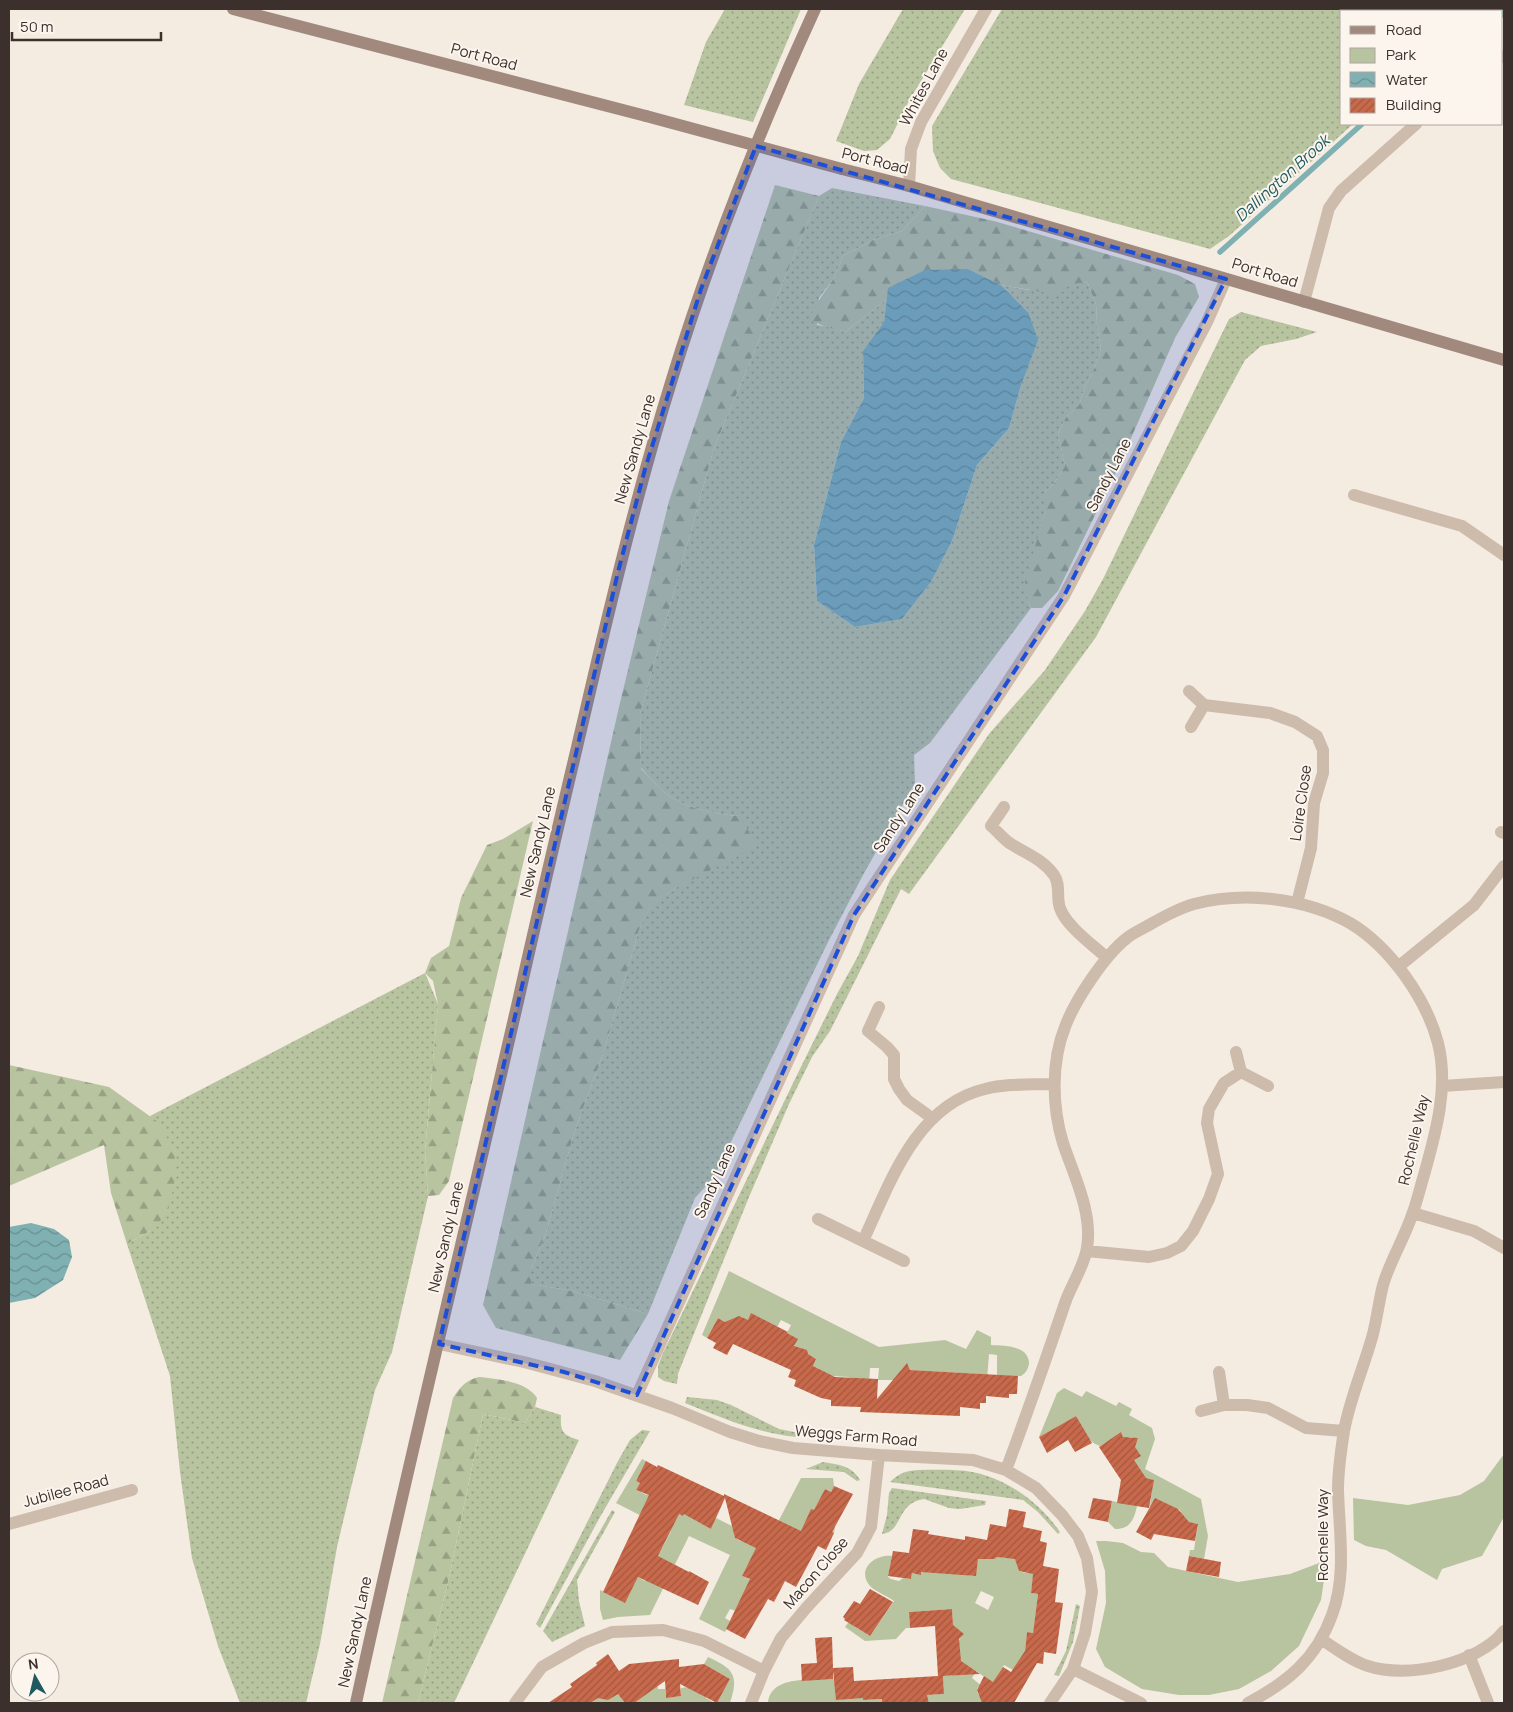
<svg xmlns="http://www.w3.org/2000/svg" width="1513" height="1712" font-family="Manrope,sans-serif">
<style>
.grass{fill:url(#grass-dots)}
.forest{fill:url(#forest-firs)}
.green{fill:#b8c4a0;fill-rule:evenodd}
.water{fill:url(#water-waves)}
.lines{fill:none;stroke-linecap:round;stroke-linejoin:round}
.stream{stroke:#7fb0b2;stroke-width:5.5}
.building{fill:url(#building-hatch)}
.street{stroke:#cdbbac;stroke-width:12}
.secondary{stroke:#a18a7d;stroke-width:12}
.secondary-bridge{stroke:#a18a7d;stroke-width:12}
.marked{fill:#1d4ed8;fill-opacity:0.2;stroke:#1d4ed8;stroke-width:4;stroke-dasharray:10 6;stroke-linejoin:round}
.labels{text-anchor:middle;stroke-width:4;stroke-linejoin:round;paint-order:stroke}
.street-label{font-size:15px;fill:#3b302b;stroke:#fbf5ee}
.water-label{font-size:16px;font-style:italic;fill:#1f5a5e;stroke:#fbf5ee}
</style>
<defs>
<pattern id="grass-dots" width="8" height="8" patternUnits="userSpaceOnUse" patternTransform="scale(1.25)"><rect width="8" height="8" fill="#b8c4a0"/><path d="M2 2h.1M6 6h.1" fill="none" stroke="#97a083" stroke-width="1.8" stroke-linecap="round"/></pattern>
<pattern id="forest-firs" width="22" height="20" patternUnits="userSpaceOnUse" patternTransform="scale(1.25)"><rect width="22" height="20" fill="#b8c4a0"/><path d="M5 1l3.5 6h-7zM16 11l3.5 6h-7z" fill="#97a083"/></pattern>
<pattern id="water-waves" width="16" height="10" patternUnits="userSpaceOnUse" patternTransform="scale(1.25)"><rect width="16" height="10" fill="#7fb0b2"/><path d="M0 5q4-4 8 0t8 0" fill="none" stroke="#699091"/></pattern>
<pattern id="building-hatch" width="6" height="6" patternUnits="userSpaceOnUse" patternTransform="scale(1.25)"><rect width="6" height="6" fill="#c8694b"/><path d="M-1 1l2-2M0 6l6-6M5 7l2-2" fill="none" stroke="#a4573f"/></pattern>
</defs>
<rect width="100%" height="100%" fill="#f4ebe1"/>
<path class="grass" d="M725,9H801L753,122L684,105L706,42Z
M903,9H965L910,99L890,139L877,150L864,151L836,141L859,84Z
M1002,9H1193L1195,10L1198,9H1503L1498,11H1342V124H1353L1229,236L1210,249L951,179L940,168L933,151L932,126Z
M832,188L925,206L902,231L873,240L843,256L834,278L819,298L817,325L830,327L845,332L887,299L884,322L863,352L864,398L841,442L814,545L817,601L855,627L902,619L931,582L952,541L977,465L1009,428L1021,385L1028,312L1001,285L1029,290L1087,282L1096,304L1097,325L1101,349L1095,367L1085,386L1079,405L1066,417L1058,434L1065,466L1055,482L1045,492V512L1037,543L1028,601L1031,608L930,743L914,755L915,783L863,875L828,942L714,1177L695,1198L648,1314L573,1291L530,1284L531,1269L546,1233L574,1133L603,1054L639,930L651,905L674,889L740,816C715,814 691,810 669,796C659,789 650,777 641,768L640,714L714,448L819,196Z
M1241,312L1317,332L1296,339L1261,346L1245,360L1096,637L909,894L901,889L830,1031L812,1057L789,1104L749,1197L685,1356L678,1374L677,1384L664,1381L658,1377V1366L663,1353L796,1077L837,994L858,956L890,880L989,734L1045,670L1085,611L1103,579L1229,319Z
M425,973L438,1004L425,1151L428,1196L392,1352L375,1390L350,1492L337,1547L320,1644L306,1703H240L218,1646L192,1558L180,1472L170,1376L127,1244L150,1231L175,1152L150,1116Z
M687,1397L717,1400L731,1405L779,1429L799,1433L797,1437C757,1433 722,1418 685,1403Z
M535,1407L561,1415C560,1432 563,1435 579,1440L454,1703H418L449,1578L483,1414L525,1423Z
M642,1430L650,1431L600,1517L540,1628L536,1624L618,1461L630,1440Z
M823,1462C839,1465 851,1465 860,1480L857,1481L844,1472L806,1469Z
M918,1470C936,1470 955,1469 972,1472C1008,1479 1040,1503 1060,1532L1058,1534L1038,1512L1023,1500L890,1482C899,1473 906,1471 918,1470Z
M892,1488L986,1501L985,1505L960,1509L949,1508L924,1499C896,1503 903,1532 882,1534L887,1515L889,1493Z
M612,1510L615,1512L577,1580L579,1601L585,1626L552,1642L543,1631Z
M1076,1604L1080,1606L1073,1642L1059,1676L1054,1675L1066,1651Z"/>
<path class="forest" d="M775,185L819,196L714,448L640,714L641,769C650,777 659,789 669,796C691,810 715,814 740,816L757,846L674,889L651,906L639,930L603,1054L574,1133L546,1233L531,1269V1284L573,1291L648,1314L620,1360L496,1328L483,1305L619,707L669,501Z
M925,206L994,221L1178,275L1195,284L1199,297L1175,338L1117,470L1058,591L1042,608H1031L1028,601L1025,582L1045,512V492L1055,482L1065,466L1058,434L1066,417L1079,405L1085,386L1095,367L1101,349L1097,325L1096,304L1087,282L1069,285L1059,295L1001,285L968,269L889,288L887,299L845,332C833,328 820,327 811,319L813,309L834,278L843,256L873,240L902,231Z
M533,821L449,1181L439,1195L428,1196L425,1151L438,1004L433,981L425,973L431,958L449,946L461,898L487,845L503,839Z
M9,1065L109,1087L158,1122L175,1152L174,1185L167,1214L150,1231L127,1244L111,1193L104,1145L9,1186Z
M479,1377C497,1379 527,1381 537,1398L535,1407L525,1423L483,1414L449,1578L418,1703H382L453,1398C460,1387 466,1380 479,1377Z"/>
<path class="green" d="M729,1271L879,1347L945,1340L966,1349L977,1330L991,1337V1345C1004,1346 1027,1345 1029,1362C1029,1368 1026,1373 1021,1376H997V1355L989,1354L987,1380L980,1374L910,1370L908,1366H905L901,1370L900,1380H878L879,1368H870L869,1384L849,1377L816,1375L819,1369L813,1366L816,1359L794,1347L797,1339L787,1333L791,1325L781,1320L770,1340L744,1322L742,1317L735,1318L731,1325L718,1318L707,1338L702,1335Z
M1064,1388L1082,1397L1086,1391L1116,1406L1119,1402L1132,1409L1129,1415L1152,1428L1155,1439L1145,1469L1201,1499L1208,1536L1204,1559L1189,1556L1190,1550H1194L1198,1524L1180,1521L1181,1512L1179,1509L1157,1510L1150,1507L1153,1480L1145,1478L1143,1486L1120,1483L1134,1460V1438L1130,1437L1125,1440L1121,1433L1100,1446C1087,1442 1082,1427 1076,1416L1039,1437L1057,1393Z
M1504,1454V1517L1482,1556L1442,1569L1437,1580L1386,1550L1366,1546L1354,1540L1353,1498L1408,1505L1460,1495L1484,1481Z
M642,1459L646,1461L636,1481L640,1483L636,1490L647,1495L649,1489L683,1516L688,1508L711,1529L716,1518L736,1528L734,1533L735,1538L740,1541L767,1543L801,1478H833L834,1486L831,1492L825,1489L816,1507L821,1510L809,1515L835,1527L834,1533L796,1542L754,1569L747,1566L742,1576L751,1580L736,1611L730,1609L725,1618L730,1621L725,1632L699,1619L730,1555L689,1536L650,1615L618,1617L603,1620L600,1609V1590L625,1602L638,1577L645,1581L671,1531L616,1503Z
M1112,1501L1137,1506C1134,1520 1130,1529 1115,1529L1108,1522Z
M1096,1541H1106L1123,1543L1141,1552L1154,1553L1168,1567L1238,1582L1290,1574L1327,1560L1321,1600L1299,1646L1271,1671L1239,1689L1209,1695H1179L1142,1689L1105,1667L1096,1649L1106,1603L1105,1571Z
M1006,1551L1020,1553L1018,1567L1019,1571L1025,1573L1029,1571L1031,1563L1043,1564L1033,1577L1031,1593L1038,1594L1033,1633L1027,1632L1024,1660L1013,1670L1004,1665L993,1683L976,1671L972,1678L983,1687H978L977,1690L978,1694L986,1699L983,1703H925H929L927,1695L944,1694L943,1676H952C951,1664 954,1645 962,1636L953,1629L952,1609L909,1612L910,1628H906L896,1639L865,1641L845,1627L851,1619L855,1627L870,1636L894,1601C888,1596 876,1592 870,1586C856,1569 875,1554 892,1556L888,1577L891,1579L899,1581L903,1578L911,1579L912,1573L921,1574L923,1556L967,1568L966,1575L975,1576L979,1553L1005,1558ZM981,1591L994,1597L988,1610L975,1603Z
M708,1657C734,1669 739,1675 730,1703H634L657,1678L658,1689H665L666,1697L681,1696V1688L695,1686L706,1695V1698L713,1702L718,1701L730,1679L704,1664Z
M834,1679L863,1698L864,1700L882,1699V1703H768C770,1675 813,1680 834,1679Z
M617,1692L625,1703H590L600,1696Z"/>
<path class="water" d="M968,269L1001,285L1028,312L1038,340L1021,385L1009,428L977,465L952,541L931,582L902,619L855,627L817,601L814,545L841,442L864,398L863,351L884,322L888,288L925,270Z
M31,1223L54,1229L69,1240L72,1257L63,1280L35,1298L9,1303V1227Z"/>
<g class="lines">
<path class="stream" d="M1502,15L1504,13
M1220,252L1362,124"/>
</g>
<path class="building" d="M751,1313L788,1332L787,1333L798,1339L794,1346L807,1350L808,1354L816,1359L813,1366L835,1377L878,1379L877,1399L907,1363L910,1370L1018,1376L1017,1394H1009V1398L986,1396V1403H980V1409L960,1407V1416L860,1412L861,1407L831,1406V1400L821,1398L794,1386L796,1380L788,1377L791,1370L733,1344L727,1355L713,1348L716,1343L707,1338L718,1318L725,1322L739,1316L748,1320Z
M1076,1416L1092,1443L1075,1452L1068,1440L1047,1453L1039,1437Z
M1121,1432L1123,1437L1138,1438L1135,1447L1141,1456L1134,1460L1146,1478L1154,1480L1149,1508L1117,1503L1121,1480L1099,1447Z
M646,1461L657,1467L658,1465L724,1496V1494L801,1531L811,1509L814,1510L825,1489L831,1492L834,1486L853,1494L832,1532L834,1533L826,1550L818,1546L796,1587L785,1581L774,1602L768,1599L745,1639L726,1629L750,1579L742,1576L756,1548L735,1538L725,1498L711,1529L684,1514L683,1516L679,1514L658,1556L689,1572V1571L709,1582L698,1605L638,1577L625,1603L603,1592L649,1495L636,1490L640,1483L636,1481Z
M1093,1498L1112,1501L1108,1522L1088,1518Z
M1155,1498L1178,1509L1189,1522L1198,1524L1195,1541L1154,1534L1151,1540L1136,1532Z
M1009,1509L1026,1512L1023,1527L1042,1531L1040,1541L1047,1543L1043,1566L1059,1569L1055,1602L1063,1603L1056,1654L1044,1652L1043,1664L1037,1663L1014,1703H982L977,1690L984,1676L993,1682L1003,1667L1011,1672L1025,1651L1027,1632L1033,1633L1038,1594L1031,1593L1033,1574L1019,1571L1015,1559L997,1557L994,1559H978L976,1576L921,1572V1575L912,1573L911,1579L888,1576L893,1551L909,1553L913,1529L929,1531L928,1534L965,1540V1536L987,1540L990,1524L1006,1527Z
M1189,1556L1221,1562L1219,1577L1186,1571Z
M870,1589L893,1602L870,1636L844,1620L845,1619L843,1617L854,1601L860,1604Z
M952,1609L953,1625L964,1634L959,1639L961,1661L980,1674L943,1676L944,1694L927,1695L929,1703H882V1699L863,1700V1698L836,1700L833,1670V1679L802,1681L801,1664L817,1663L815,1638L832,1637L833,1668L853,1667L854,1681L938,1676L935,1626L910,1628L909,1612Z
M608,1654L619,1671L629,1664L679,1659V1667L704,1664L730,1679L717,1703L680,1684L681,1696L666,1698L665,1681L634,1703H625L618,1694L608,1700L598,1698L590,1703H548L572,1687L570,1684L597,1665L596,1663Z"/>
<g class="lines">
<path class="street" d="M1502,57L1504,56
M909,186L911,149L921,122L986,9
M1304,302L1329,208L1341,191L1416,124
M1354,495L1462,526L1504,555
M1189,691L1204,705L1270,713L1295,722L1317,736L1323,750V773L1314,803L1311,848L1297,903
M1191,727L1204,705
M1004,807L991,826C997,831 1002,837 1008,842C1024,853 1042,858 1054,875C1061,885 1056,898 1060,908C1066,926 1093,945 1107,958
M1501,832L1504,833
M1398,967L1474,905L1504,866
M879,1007L868,1031L887,1047L894,1055V1079L899,1089L907,1100L932,1118
M1236,1052L1241,1072L1268,1086
M1442,1086L1504,1082
M1413,1213L1474,1231L1504,1248
M818,1219L904,1261
M863,1241C890,1183 916,1105 985,1089C1008,1083 1031,1085 1054,1084
M1087,1251L1149,1257L1167,1253L1181,1246L1193,1231L1209,1199L1218,1174L1207,1123L1209,1109L1224,1083L1241,1072
M439,1344L524,1362L595,1381L672,1408L730,1432L759,1441L793,1448L879,1455L973,1460L1006,1470L1036,1488L1062,1515L1078,1536L1087,1558L1092,1592L1085,1633L1073,1669L1050,1703
M1219,1372L1224,1405
M637,1395L854,915L1064,596L1207,322L1226,279
M1201,1411L1224,1405H1247L1268,1408L1306,1428L1344,1431
M1006,1470C1027,1414 1046,1359 1065,1303C1071,1285 1084,1267 1087,1248C1093,1213 1074,1176 1063,1143C1052,1107 1051,1062 1065,1027C1075,1000 1105,955 1127,938C1133,933 1142,929 1149,925C1163,917 1179,908 1194,904C1244,891 1305,898 1350,923C1390,947 1426,998 1438,1043C1449,1087 1436,1132 1424,1175C1420,1188 1417,1202 1412,1215C1404,1239 1390,1261 1383,1285C1379,1301 1377,1318 1373,1334C1364,1367 1350,1398 1344,1431C1341,1450 1338,1471 1338,1490C1339,1531 1347,1575 1332,1615C1316,1659 1288,1682 1248,1703
M9,1524L132,1490
M1321,1639C1336,1649 1352,1661 1368,1666C1407,1679 1478,1664 1504,1631
M1469,1655L1488,1703
M1073,1669L1141,1703
M515,1703L542,1667L584,1643L612,1632L663,1630L704,1641L764,1671
M751,1703L764,1671L781,1638L807,1607L857,1553L871,1527L879,1455"/>
<path class="secondary" d="M233,9L646,116
M842,169L909,186L1504,360
M356,1703C407,1467 465,1232 519,997C540,902 563,807 585,713C611,601 638,489 672,379C711,252 760,129 815,9"/>
<path class="secondary-bridge" d="M646,116L842,169"/>
</g>
<path class="marked" d="M756,146L1226,279L1064,596L854,915L637,1395L564,1372L439,1344L618,572L645,469L701,289Z"/>
<g class="labels">
<g class="street-label">
<text transform="translate(484 57) rotate(15)" y="5">Port Road</text>
<text transform="translate(924 87) rotate(-62)" y="5">Whites Lane</text>
<text transform="translate(875 161) rotate(14)" y="5">Port Road</text>
<text transform="translate(1265 273) rotate(17)" y="5">Port Road</text>
<text transform="translate(635 449) rotate(-74)" y="5">New Sandy Lane</text>
<text transform="translate(1109 475) rotate(-63)" y="5">Sandy Lane</text>
<text transform="translate(1301 803) rotate(-82)" y="5">Loire Close</text>
<text transform="translate(899 818) rotate(-57)" y="5">Sandy Lane</text>
<text transform="translate(538 842) rotate(-77)" y="5">New Sandy Lane</text>
<text transform="translate(1414 1140) rotate(-77)" y="5">Rochelle Way</text>
<text transform="translate(715 1181) rotate(-66)" y="5">Sandy Lane</text>
<text transform="translate(446 1237) rotate(-77)" y="5">New Sandy Lane</text>
<text transform="translate(856 1436) rotate(5)" y="5">Weggs Farm Road</text>
<text transform="translate(66 1491) rotate(-15)" y="5">Jubilee Road</text>
<text transform="translate(1323 1535) rotate(-90)" y="5">Rochelle Way</text>
<text transform="translate(816 1573) rotate(-49)" y="5">Macon Close</text>
<text transform="translate(355 1632) rotate(-78)" y="5">New Sandy Lane</text>
</g>
<g class="water-label">
<text transform="translate(1282 178) rotate(-42)" y="6">Dallington Brook</text>
</g>
</g>
<rect width="1513" height="1712" fill="none" stroke="#3b302b" stroke-width="20"/>
<rect x="1340" y="10" width="162" height="115" fill="#fbf5ee" stroke="#aea6a0"/>
<rect x="1350" y="26" width="25" height="8" fill="#a18a7d" stroke="#aea6a0"/>
<text x="1386" y="35" font-size="15" fill="#3b302b">Road</text>
<rect x="1350" y="48" width="25" height="15" fill="#b8c4a0" stroke="#aea6a0"/>
<text x="1386" y="60" font-size="15" fill="#3b302b">Park</text>
<rect x="1350" y="72" width="25" height="15" fill="url(#water-waves)" stroke="#aea6a0"/>
<text x="1386" y="85" font-size="15" fill="#3b302b">Water</text>
<rect x="1350" y="98" width="25" height="15" fill="url(#building-hatch)" stroke="#aea6a0"/>
<text x="1386" y="110" font-size="15" fill="#3b302b">Building</text>
<g transform="translate(35 1677) rotate(352)"><circle r="24" fill="#fbf5ee" stroke="#aea6a0"/>
<path d="M0-4L9 19L0 12L-9 19Z" fill="#1f5a5e"/>
<text y="-8" font-size="14" font-weight="bold" text-anchor="middle" fill="#3b302b">N</text>
</g>
<path d="M12 32v8h149v-8" fill="none" stroke="#3b302b" stroke-width="2.5"/>
<text x="20" y="32" font-size="15" fill="#3b302b" stroke="#fbf5ee" stroke-width="4" paint-order="stroke">50 m</text>
</svg>
